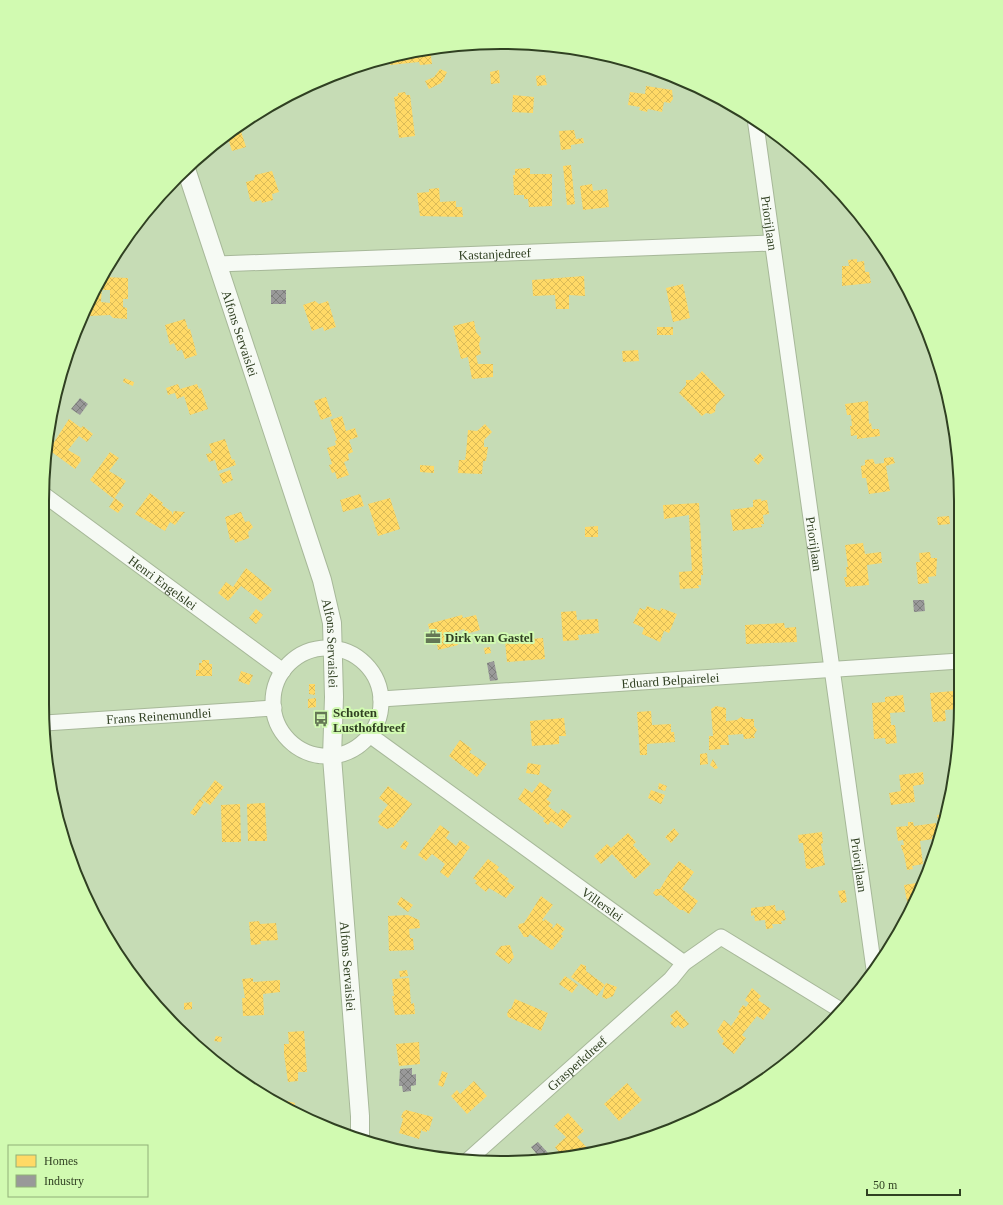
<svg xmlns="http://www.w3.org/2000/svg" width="1003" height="1205" font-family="Georgia,serif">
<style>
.homes{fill:url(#homes-cross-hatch)}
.industry{fill:url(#industry-cross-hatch)}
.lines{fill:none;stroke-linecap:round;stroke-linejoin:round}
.minor-casing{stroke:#a7b899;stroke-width:17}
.tertiary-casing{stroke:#a7b899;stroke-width:20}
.minor{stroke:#f6faf4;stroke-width:15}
.tertiary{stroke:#f6faf4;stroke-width:18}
.labels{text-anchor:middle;stroke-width:4;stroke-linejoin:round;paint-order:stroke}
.street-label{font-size:13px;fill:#304022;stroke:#d1fab1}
.poi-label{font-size:13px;font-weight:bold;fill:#304022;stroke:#d1fab1;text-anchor:start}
.rim{fill:none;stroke:#304022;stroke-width:2}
</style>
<defs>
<pattern id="homes-cross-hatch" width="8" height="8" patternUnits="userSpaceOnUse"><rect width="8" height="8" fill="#ffd966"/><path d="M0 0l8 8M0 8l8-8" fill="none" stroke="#dbbb58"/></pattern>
<pattern id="industry-cross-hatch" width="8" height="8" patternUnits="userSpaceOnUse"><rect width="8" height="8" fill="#999"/><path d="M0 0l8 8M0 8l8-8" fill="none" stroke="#7d7e7c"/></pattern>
</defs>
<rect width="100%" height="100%" fill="#c6dcb5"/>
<path class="homes" d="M430,49L432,64L420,65L419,62L390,65V58L412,51Z
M440,69L447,72L444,79L441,83L429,89L425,81L434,77Z
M499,70L500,83L491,84L490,72Z
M545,75L547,85L537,86L536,76Z
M646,86L672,90L673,99L670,103L664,102L662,112L648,109L647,112L639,110L640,107L628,105L630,92L645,94Z
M405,92L406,95H410L415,136L399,138L394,97L398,96V93Z
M513,95L534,97L533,113L512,112Z
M239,125L246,147L232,151L227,135Z
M574,130L576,139L583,138L584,143L571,145V149L561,150L559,131Z
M571,165L575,204L567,205L563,166Z
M530,168V174H552V206L529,207L528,199H524V195H514L513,175H515V169Z
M272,171L279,192L272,194L273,200L262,203L261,200L253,202L250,200L246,182L254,180L255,175Z
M592,184L593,191L607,189L609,207L583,210L580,186Z
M439,188L440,202L456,201V207H462L463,217L420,216L417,193L429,192V189Z
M857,259V262L864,261L865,272H869L871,283L842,286V266H849L848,260Z
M584,276L585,296L569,295V309H556L555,295L533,296L532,280Z
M105,277L128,278V299H123V307L127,308V319L113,318L110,315L90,316L91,300L98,286H102L101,302L110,303V290H103Z
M683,284L690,318L673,322L666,288Z
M315,301L319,304L328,301L336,327L324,331L323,327L312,331L303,305Z
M185,319L188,329H190L197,355L185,359L182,350L177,351L174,343L170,345L165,325Z
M474,321L476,332L481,338L479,344L481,354L476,356L478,364H493V377L472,379L468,357L461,359L453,326Z
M657,327H673V335H657Z
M638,350L639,361L623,362L622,351Z
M702,371L725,395L716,405L715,412L711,414L706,413L702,416L679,393L686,385V380H693Z
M124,378L134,382L133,386L123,382Z
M178,384L180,389L197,384L199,389L201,388L208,409L190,415L184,396L177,399L175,393L168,395L166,388Z
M326,397L332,416L321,420L314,401Z
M868,401L869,424L871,423L872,429H879L880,436L857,439V435L851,436L850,426H852L851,415H847L845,404Z
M342,416L346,431L355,428L358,437L349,440L353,452L348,454L349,460L344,462L349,475L337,479L335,472L332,473L329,465L332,464L327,448L336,445L335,441L337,440L330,420Z
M69,419L81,428L83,426L93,434L87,442L79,436L68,450L80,457L81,461L75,469L49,450Z
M485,424L492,432L484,440V447H488L486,461H483L482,474L458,473L459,460H465L466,454L468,430L477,431Z
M225,439L232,460L234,459L236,465L218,471L215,460L209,462L206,454L212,453L209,444Z
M110,452L119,458L109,471L126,481L114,499L90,480Z
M760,453L764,458L758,465L753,460Z
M893,457L895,463L886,466L890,491L869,494L866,478H862L861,466L865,465V460L873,459L875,464L884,463V458Z
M420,465L434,466V473L420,472Z
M230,470L233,480L223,484L219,474Z
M150,493L163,503L162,505L172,512V515L174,511L185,512L175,525L170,522L165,531L135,514Z
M360,494L364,506L343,512L340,500Z
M115,498L124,505L118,513L109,507Z
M390,498L400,529L378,536L368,504Z
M761,499V501L767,500L769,514L763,515L764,524H761L762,527L733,531L730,510L753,507V500Z
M699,503L703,575H701V585H698L699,588L680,589L679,572L692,571L689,515L664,519L663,505Z
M241,512L245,522L249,521L253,527L248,532L249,538L235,543L234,539L230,540L225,517Z
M949,516L950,524L938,525L937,517Z
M598,526V537H585V527Z
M863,543L865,554L881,552L882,563L867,565L869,585L846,587L844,577H847L846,567H848L845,545Z
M930,552L931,558H937L936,576L928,577L929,583L918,584L916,562H920L919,553Z
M246,568L272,589L271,592L261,601L241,586L228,601L218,593L226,582L233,587Z
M647,606L660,611L661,608L677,614L669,633L664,631L660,642L642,634L644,628L633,623L640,608L645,610Z
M256,609L263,615L256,624L249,618Z
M576,611L577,620L598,619L599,633L578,635L579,640L563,641L561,612Z
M462,615L463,618L476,615L480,630L466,634L464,629L458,631L459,633L455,634L458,645L438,650L437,644L433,645L428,624Z
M784,623L785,628L796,627L797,642L746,644L745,625Z
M543,638L545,659L507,662L505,641Z
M490,647L491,653L485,654L484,648Z
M202,660H209V664H212V676H196V670H199V663H202Z
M241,671L253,675L249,685L238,681Z
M309,684H315V695L309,694Z
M954,691V693L960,692V709L945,710L946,721L933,722L930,693Z
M903,695L905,712L890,713L891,725H895L897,743L886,744L885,738L874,739L872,703L885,702V697Z
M316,698V707L308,708V699Z
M716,706L726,708V721L737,720L741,717L745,719H754V726L757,730L754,735L755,738L744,739L743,734L728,735L729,745H720L721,749L709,750V736H713L711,709Z
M651,711L652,725L671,724V732H674L675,742L647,744V755H640L637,712Z
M564,718L566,736H559V744L532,746L530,721Z
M460,740L472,749L469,752L487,764L477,777L449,756Z
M707,753L708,764L700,765V754Z
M713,759L718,768L715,769L710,765Z
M528,763L541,765L539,775L526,773Z
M923,772L924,784L913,786L915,802L891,805L889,793L901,791L899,775Z
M215,780L224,787L210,805L201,799Z
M540,782L552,790L548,798L546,799L551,803L548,806L558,814L562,809L572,816L562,829L551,821L548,825L543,821L545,819L518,799L525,788L532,793Z
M659,783L667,786L665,791L658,789Z
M388,786L412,804L393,828L392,827L387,829L380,825L378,822L380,818L378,817L388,805L379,798Z
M651,790L665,795L661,804L648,798Z
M200,799L204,802L195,816L190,813Z
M265,803L267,841H248L247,804Z
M240,804L241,842H222L221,805Z
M944,814L942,826H939L937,815Z
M908,822H913L914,826L936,823L938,835L932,836L933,839L920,841L923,864L912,866L913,869L907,870L904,854L901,847V845H904L903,840L898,841L896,827L908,826Z
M440,825L450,832L446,838L456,846L460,840L470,847L448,878L440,872L445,864L432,854L426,861L418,855Z
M674,828L679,834L671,843L665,837Z
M822,832L823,843L821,844L825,865L809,869L806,868L803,843H799L798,835Z
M628,833L636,842L633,845L651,864L635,879L612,854L601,864L594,856L607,844L611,848Z
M405,840L409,843L405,850L400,847Z
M488,859L499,867L497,870L509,879L507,881L515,887L506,898L489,888L486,892L475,883L477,881L473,878Z
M679,861L694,872L682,889L698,901L689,914L683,910H680L661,895L656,896L653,893L656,889H660L671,871Z
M923,882L915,899L909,912L904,885Z
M845,890L847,902L841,903L838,891Z
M541,896L553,905L542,920L544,921L545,919L553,925L552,927L553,928L557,923L565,929L561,934L563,936L552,950L530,934L528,937H524L518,927L519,924L524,923Z
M401,897L413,905L408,912L397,904Z
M775,905L776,911L784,910L786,920L781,921L782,924H772L773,928L766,929L765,920L755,921L754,915L751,916V908Z
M408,915L419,920L420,928L409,929L410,938H413L414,950L389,951L388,916Z
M259,921L260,924L276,923L278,940L260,941L261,944L251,945L249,922Z
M510,945L514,957L509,964L495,954L501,946Z
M581,964L586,966V971L605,985L606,983L617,987L613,996L606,999L602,997L605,985L597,996L571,977Z
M407,970L408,976L400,977L399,971Z
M565,976L578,985L572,993L559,984Z
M253,978V982L280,980V992L263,994L264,1015L243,1016L242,998H245L242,979Z
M409,978L411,1004L414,1003L415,1014L395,1015L392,996H394L392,979Z
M752,988L761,996L758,1000L771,1009L763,1020L757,1016L742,1035L746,1038L734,1054L722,1044L724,1041L717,1031L724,1020L731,1026L740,1013L738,1012L743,1005L746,1007L749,1003L745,1000Z
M515,999L548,1013L541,1031L508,1017L507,1014L509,1009H511Z
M192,1002V1009L184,1010V1003Z
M677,1010L689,1024L682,1029L678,1025L675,1028L670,1023L673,1020L670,1016Z
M304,1031L307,1072H298V1081L288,1082L284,1054V1044H289L288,1032Z
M216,1036L222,1037L221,1042L214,1041Z
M419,1042L420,1064L399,1066L396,1044Z
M442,1071L448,1073L443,1087L438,1085Z
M474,1081L487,1096L467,1114L451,1096L457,1090L460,1094Z
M627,1083L642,1100L619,1121L604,1104Z
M287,1101L295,1103L294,1109L286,1105Z
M406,1110L433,1117L429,1131L427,1130V1132L422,1131V1128L419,1139L399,1133L403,1119L401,1117L403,1112Z
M568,1113L584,1131L577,1137L590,1151L585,1155L562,1156L555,1147L566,1137L554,1126Z"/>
<path class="industry" d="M271,290H286V304H271Z
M80,398L88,404L80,415L71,409Z
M913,600H924L925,611L914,612Z
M494,661L498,680L490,681L487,663Z
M412,1068V1075L416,1074V1085L411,1086V1091L403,1092L402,1086H399L400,1069Z
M538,1142L548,1153L543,1157L540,1158L531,1147Z"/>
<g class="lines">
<g class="minor-casing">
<g id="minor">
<path id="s1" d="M755,118L874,969"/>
<path id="s2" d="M218,264L772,243"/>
<path id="s3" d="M43,494L283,671"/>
<circle cx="327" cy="702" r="54"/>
<path id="s4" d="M381,699L960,661"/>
<path id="s5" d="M45,723L274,708"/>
<path id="s6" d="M371,736L684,963L721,937L842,1011"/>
<path id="s7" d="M467,1161L671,979L684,963"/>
</g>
</g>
<g class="tertiary-casing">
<g id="tertiary">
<path id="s8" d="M186,169L322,580L332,623L334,697L332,757L360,1116V1140"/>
</g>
</g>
<use href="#minor" class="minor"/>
<use href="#tertiary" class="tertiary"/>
</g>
<defs>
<g id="office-bare" transform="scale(1.2)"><path d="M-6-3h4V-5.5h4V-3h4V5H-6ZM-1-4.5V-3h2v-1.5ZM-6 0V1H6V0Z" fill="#647755" stroke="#d1fab1" stroke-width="2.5" paint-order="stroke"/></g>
<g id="bus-bare" transform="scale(1.2)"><path d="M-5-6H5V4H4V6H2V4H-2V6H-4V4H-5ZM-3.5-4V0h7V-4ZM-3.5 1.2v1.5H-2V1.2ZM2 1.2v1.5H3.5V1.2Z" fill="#647755" stroke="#d1fab1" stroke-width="2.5" paint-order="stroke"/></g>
</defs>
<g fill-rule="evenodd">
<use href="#office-bare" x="433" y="637"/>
<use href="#bus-bare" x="321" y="719"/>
</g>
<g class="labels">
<g class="street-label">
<text dy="5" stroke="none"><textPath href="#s1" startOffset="106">Priorijlaan</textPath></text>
<text dy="5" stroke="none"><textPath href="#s2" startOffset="277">Kastanjedreef</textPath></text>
<text dy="5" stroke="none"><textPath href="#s8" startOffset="173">Alfons Servaislei</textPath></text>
<text dy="5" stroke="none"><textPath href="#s1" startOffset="430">Priorijlaan</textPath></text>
<text dy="5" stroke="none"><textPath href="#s3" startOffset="149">Henri Engelslei</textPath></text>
<text dy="5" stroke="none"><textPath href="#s8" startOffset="497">Alfons Servaislei</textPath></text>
<text dy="5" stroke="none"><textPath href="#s4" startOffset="290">Eduard Belpairelei</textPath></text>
<text dy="5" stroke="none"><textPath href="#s5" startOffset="114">Frans Reinemundlei</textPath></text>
<text dy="5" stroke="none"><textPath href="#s1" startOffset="754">Priorijlaan</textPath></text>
<text dy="5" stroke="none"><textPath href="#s6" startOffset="286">Villerslei</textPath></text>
<text dy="5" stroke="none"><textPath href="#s8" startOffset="821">Alfons Servaislei</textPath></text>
<text dy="5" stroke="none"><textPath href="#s7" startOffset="147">Grasperkdreef</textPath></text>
</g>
<g class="poi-label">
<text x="445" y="642">Dirk van Gastel</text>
<text x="333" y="717">Schoten<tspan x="333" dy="15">Lusthofdreef</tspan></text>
</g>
</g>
<path d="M0 0H1003V1205H0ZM501 49H502A452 452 0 0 1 954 501V704A452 452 0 0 1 502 1156H501A452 452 0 0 1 49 704V501A452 452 0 0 1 501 49Z" fill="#d1fab1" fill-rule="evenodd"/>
<path class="rim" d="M501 49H502A452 452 0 0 1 954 501V704A452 452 0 0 1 502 1156H501A452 452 0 0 1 49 704V501A452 452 0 0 1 501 49Z"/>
<rect x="8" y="1145" width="140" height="52" fill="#d1fab1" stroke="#91b078"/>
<rect x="16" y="1155" width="20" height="12" fill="#ffd966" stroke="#91b078"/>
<text x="44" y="1165" font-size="12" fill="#304022">Homes</text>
<rect x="16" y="1175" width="20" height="12" fill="#999999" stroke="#91b078"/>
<text x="44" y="1185" font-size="12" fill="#304022">Industry</text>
<path d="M867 1189v6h93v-6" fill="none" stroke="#304022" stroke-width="2"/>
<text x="873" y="1189" font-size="12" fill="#304022" stroke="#d1fab1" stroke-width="3" paint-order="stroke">50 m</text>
</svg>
